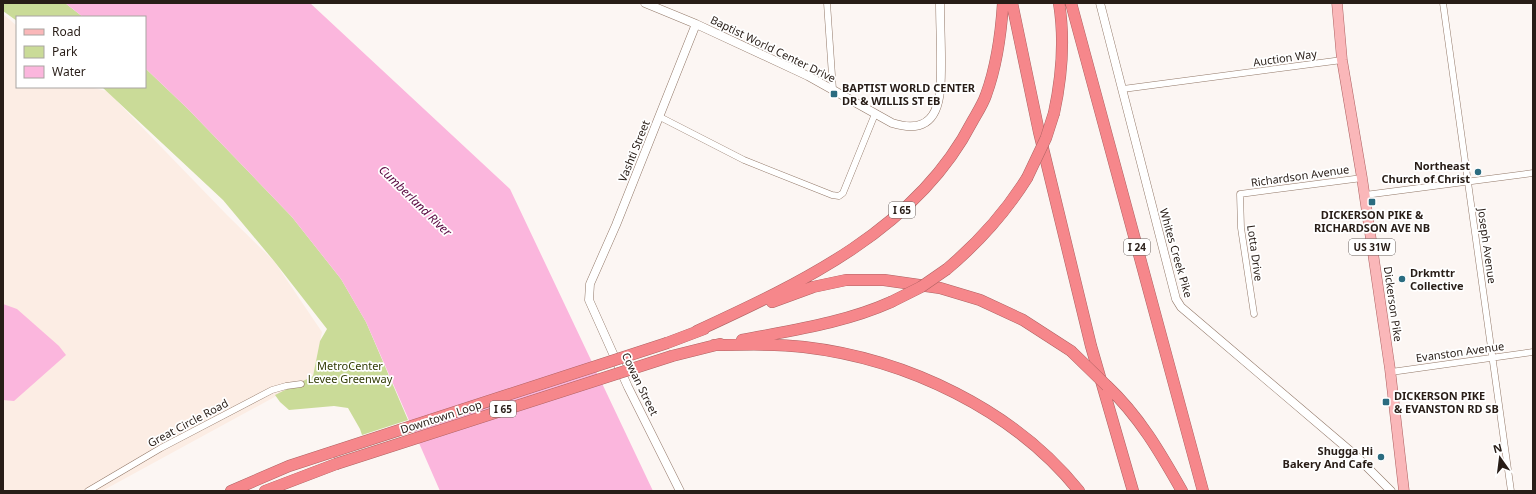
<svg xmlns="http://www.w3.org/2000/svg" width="1536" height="494" font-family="'Noto Sans',sans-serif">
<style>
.built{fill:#fcede4}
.green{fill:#cadb98}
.water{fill:#fbb6dd}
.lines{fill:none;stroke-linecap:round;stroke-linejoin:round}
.minor-casing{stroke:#927868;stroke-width:7}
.tertiary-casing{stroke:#927868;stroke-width:9}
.primary-casing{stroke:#ae6262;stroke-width:11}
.motorway-casing{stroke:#ae6262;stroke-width:12}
.minor{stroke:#fff;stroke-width:6}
.tertiary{stroke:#fff;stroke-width:8}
.primary{stroke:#fab7b9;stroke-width:10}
.motorway{stroke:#f6878b;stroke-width:11}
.motorway-bridge-casing{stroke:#ae6262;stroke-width:12;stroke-linecap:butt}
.motorway-bridge{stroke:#f6878b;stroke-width:11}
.poi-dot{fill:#2b6c80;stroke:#fff;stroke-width:1.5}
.labels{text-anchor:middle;stroke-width:3.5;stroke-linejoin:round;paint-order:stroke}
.shield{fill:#fff;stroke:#68615d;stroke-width:1}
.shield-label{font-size:10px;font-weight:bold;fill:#281d17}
.street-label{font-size:11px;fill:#281d17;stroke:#fff}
.poi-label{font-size:11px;font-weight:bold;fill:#281d17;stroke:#fff;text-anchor:start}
.park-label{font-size:11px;fill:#323c06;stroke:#fff}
.water-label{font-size:12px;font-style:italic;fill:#590941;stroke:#fff}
</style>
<rect width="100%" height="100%" fill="#fcf6f3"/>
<path class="built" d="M3,14L17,26V87H89L107,91L227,215L274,261L322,332L313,376L102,491H3Z"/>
<path class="green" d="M3,3H65L83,17H17V21L3,11Z
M145,68L188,109L292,217L341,279L366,322L408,420L362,435L360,429L348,408L334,406L289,410L280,402L275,395L313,376L320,341L327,329L274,261L223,200L102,87H145Z"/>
<path class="water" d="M65,3H310L510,189L653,491H440L366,322L341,279L292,217L188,109L145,68V17H83Z
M3,304L17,309L59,346L66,355L14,401L3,400Z"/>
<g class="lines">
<g class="minor-casing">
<path id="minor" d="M827,3L833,90
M1443,3L1511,491
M1123,89L1342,60
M660,117L744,160L832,195L839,196L843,193L875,114
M1365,195L1533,173
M1254,314L1241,228L1240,194L1362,178
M1391,372L1533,352
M88,491L161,448L272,390L286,386L301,384"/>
</g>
<g class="tertiary-casing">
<path id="tertiary" d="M645,3L696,24L808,76L892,123C943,139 941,93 941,58C941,40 940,21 940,3
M1100,3L1176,299L1181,307L1355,455L1391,491
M680,491L628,387L589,300L590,284L616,225L696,24"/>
</g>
<g class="primary-casing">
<path id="primary" d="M1337,3L1342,60L1362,178L1390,369L1404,491"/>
</g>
<g class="motorway-casing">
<path id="motorway" d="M1012,3L1039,132L1091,346L1133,491
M1071,3L1203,491
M1054,113C1062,76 1065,40 1059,3
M947,269C979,242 1005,213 1027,178
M772,302L813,287L846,280H884L940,288L980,300L1023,320L1071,351
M697,331C801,283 917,229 972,122C977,113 983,104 986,95C997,65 1001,35 1003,3
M742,340C793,330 844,323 891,302
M667,343L704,329
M714,345C744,345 775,343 804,347C907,359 1014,410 1079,491
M672,356L720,344
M1107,386C1139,416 1160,452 1182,491
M231,491L289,466L332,452
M265,491L336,464"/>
</g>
<use href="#minor" class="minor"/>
<use href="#tertiary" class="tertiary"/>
<use href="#primary" class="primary"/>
<use href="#motorway" class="motorway"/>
<g class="motorway-bridge-casing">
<path id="motorway-bridge" d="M1027,178L1046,138L1054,113
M891,302L921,287L947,269
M1071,351L1107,386
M332,452L667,343
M336,464L672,356"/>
</g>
<use href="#motorway-bridge" class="motorway-bridge"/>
</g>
<g class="poi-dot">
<rect x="830" y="90" width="8" height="8" rx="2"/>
<circle cx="1478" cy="172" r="4"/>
<rect x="1368" y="198" width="8" height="8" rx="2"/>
<circle cx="1402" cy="279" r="4"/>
<rect x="1382" y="398" width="8" height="8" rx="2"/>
<circle cx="1381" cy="457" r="4"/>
</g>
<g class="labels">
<g class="shield">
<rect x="889" y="202" width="26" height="16" rx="3"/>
<rect x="1124" y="239" width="26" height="16" rx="3"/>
<rect x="1349" y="239" width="46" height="16" rx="3"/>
<rect x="490" y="401" width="26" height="16" rx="3"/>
</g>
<g class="shield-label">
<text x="902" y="214">I 65</text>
<text x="1137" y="251">I 24</text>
<text x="1372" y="251">US 31W</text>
<text x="503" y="413">I 65</text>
</g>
<g class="street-label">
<text transform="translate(773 49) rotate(26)" y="4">Baptist World Center Drive</text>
<text transform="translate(1285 58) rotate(-8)" y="4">Auction Way</text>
<text transform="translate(634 151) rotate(-68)" y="4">Vashti Street</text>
<text transform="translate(1300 176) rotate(-8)" y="4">Richardson Avenue</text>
<text transform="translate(1487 246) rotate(82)" y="4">Joseph Avenue</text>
<text transform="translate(1176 253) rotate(74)" y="4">Whites Creek Pike</text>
<text transform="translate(1255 253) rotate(82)" y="4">Lotta Drive</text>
<text transform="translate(1393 304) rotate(82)" y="4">Dickerson Pike</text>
<text transform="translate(1460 352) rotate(-8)" y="4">Evanston Avenue</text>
<text transform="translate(640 384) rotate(64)" y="4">Cowan Street</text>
<text transform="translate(441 417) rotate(-18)" y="4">Downtown Loop</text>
<text transform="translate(188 423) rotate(-28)" y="4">Great Circle Road</text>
</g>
<g class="poi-label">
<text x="842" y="92">BAPTIST WORLD CENTER<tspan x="842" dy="13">DR &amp; WILLIS ST EB</tspan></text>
<text x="1470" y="170" text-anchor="end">Northeast<tspan x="1470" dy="13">Church of Christ</tspan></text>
<text x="1372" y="219" text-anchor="middle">DICKERSON PIKE &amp;<tspan x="1372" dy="13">RICHARDSON AVE NB</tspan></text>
<text x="1410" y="277">Drkmttr<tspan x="1410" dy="13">Collective</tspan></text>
<text x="1394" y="400">DICKERSON PIKE<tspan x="1394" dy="13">&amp; EVANSTON RD SB</tspan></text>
<text x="1373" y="455" text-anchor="end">Shugga Hi<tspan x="1373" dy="13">Bakery And Cafe</tspan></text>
</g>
<g class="park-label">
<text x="350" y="370">MetroCenter<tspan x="350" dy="13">Levee Greenway</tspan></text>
</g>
<g class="water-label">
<text transform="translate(415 201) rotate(44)" y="4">Cumberland River</text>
</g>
</g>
<rect width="1536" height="494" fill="none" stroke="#281d17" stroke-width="8"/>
<rect x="16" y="16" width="130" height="72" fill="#ffffff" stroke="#a9a5a2"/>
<rect x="24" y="29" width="20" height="6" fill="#fab7b9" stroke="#a9a5a2"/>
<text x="52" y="36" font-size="12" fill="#281d17">Road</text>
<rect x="24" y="46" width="20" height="12" fill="#cadb98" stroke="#a9a5a2"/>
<text x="52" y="56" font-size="12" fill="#281d17">Park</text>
<rect x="24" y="66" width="20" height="12" fill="#fbb6dd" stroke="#a9a5a2"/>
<text x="52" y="76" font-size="12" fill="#281d17">Water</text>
<g transform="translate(1500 458) rotate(346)" stroke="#ffffff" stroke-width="3" paint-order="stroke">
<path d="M0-3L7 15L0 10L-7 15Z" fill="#281d17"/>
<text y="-6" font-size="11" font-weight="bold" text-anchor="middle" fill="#281d17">N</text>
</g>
</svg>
